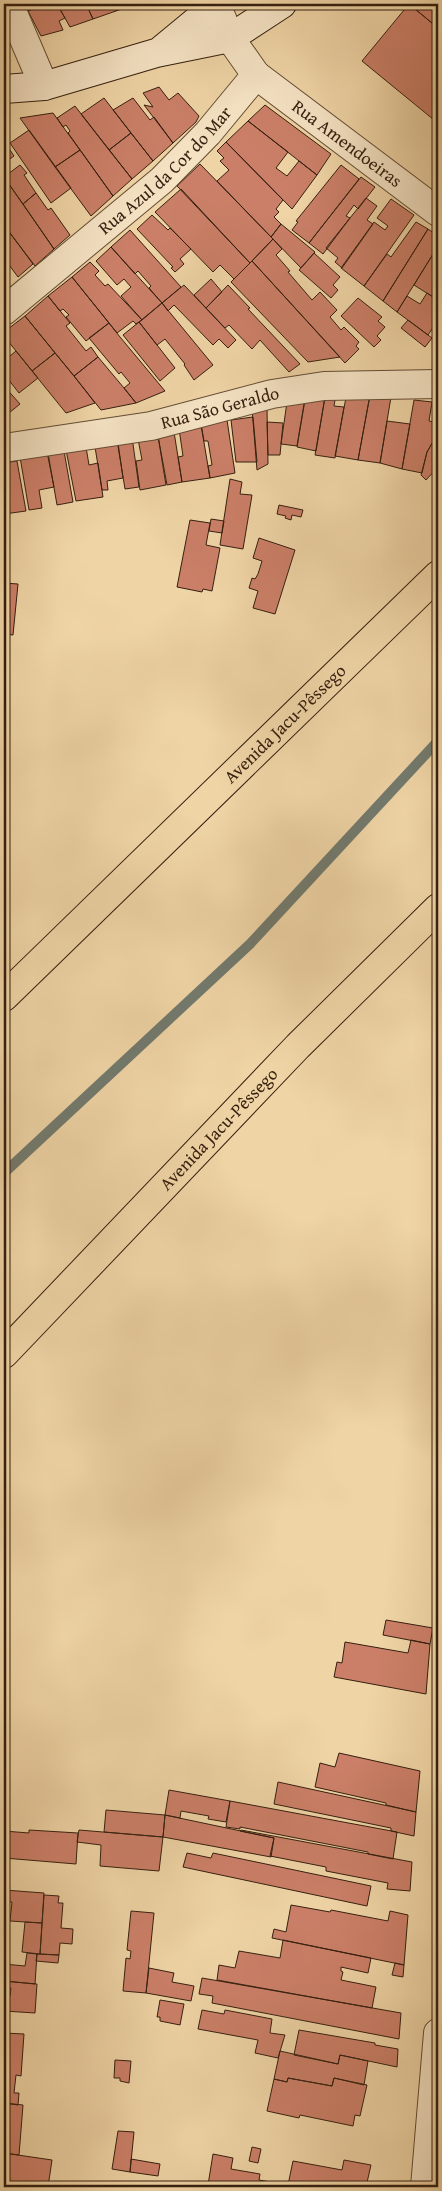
<svg xmlns="http://www.w3.org/2000/svg" width="442" height="2191" font-family="'Gentium Book Plus',serif">
<style>
.lines{fill:none;stroke-linecap:round;stroke-linejoin:round}
.stream{stroke:#727a6e;stroke-width:10}
.building{fill:#cb7f68;stroke:#351f0f}
.street-casing{stroke:#644c34;stroke-width:30}
.secondary-casing{stroke:#351f0f;stroke-width:30}
.highway-casing{stroke:#351f0f;stroke-width:30}
.street{stroke:#f5e3c4;stroke-width:28}
.secondary{stroke:#f5e3c4;stroke-width:28}
.highway{stroke:#efd4a5;stroke-width:28}
.labels{text-anchor:middle;stroke-width:4;stroke-linejoin:round;paint-order:stroke}
.street-label{font-size:18px;fill:#351f0f;stroke:#f5e3c4}
</style>
<rect width="100%" height="100%" fill="#efd4a5"/>
<filter id="stains"><feTurbulence type="fractalNoise" baseFrequency=".004" numOctaves="4"/><feColorMatrix values="0 0 0 0 .2 0 0 0 0 .09 0 0 0 0 .02 0 0 0 .5 -.17"/></filter>
<radialGradient id="worn" r=".72"><stop offset=".6" stop-color="#630" stop-opacity="0"/><stop offset="1" stop-color="#630" stop-opacity=".3"/></radialGradient>
<g class="lines">
<path class="stream" d="M4,1173L250,944L438,741"/>
</g>
<path class="building" d="M24,4H44L28,11Z
M44,4H57L65,18L59,21L63,30L41,36L28,11Z
M57,4H86L93,19L70,27Z
M86,4H113L116,11L93,19Z
M113,4H137L116,11Z
M409,4L438,28V115L434,120L362,61Z
M409,4H438V28Z
M159,87L169,100L178,93L199,116L196,122L173,143L144,105L153,107L143,93Z
M104,98L131,133L109,150L81,114Z
M133,98L150,120L154,117L173,143L153,161L113,110Z
M265,105L331,154L317,175L248,121Z
M75,106L132,179L113,196L68,133L70,131L66,125L63,127L57,118Z
M53,113L80,150L55,167L20,118Z
M248,121L288,152L276,168L287,176L299,161L317,175L292,209L226,142Z
M29,130L71,188L51,203L10,143Z
M131,133L153,161L132,179L109,150Z
M4,141L14,156L4,163Z
M226,142L283,200L276,209L279,212L274,217L281,224L271,237L217,181L229,170L220,161L224,158L217,151Z
M80,150L113,196L91,216L55,167Z
M200,164L273,239L250,263L177,186Z
M20,165L27,173L24,175L36,193L23,204L4,177Z
M341,165L359,179L309,243L292,230L298,222L296,221Z
M4,177L54,249L35,266L4,225Z
M361,177L375,187L358,209L354,205L346,216L350,218L323,254L309,243Z
M181,189L250,263L234,279L220,265L213,272L155,212Z
M36,193L48,210L51,208L70,235L54,249L23,204Z
M366,198L377,206L367,220L373,224L342,268L335,262L338,258L326,248Z
M391,199L414,215L364,286L341,268L374,222L385,230L388,226L377,218Z
M152,215L168,230L170,228L191,249L180,259L184,264L175,272L171,268L173,267L137,229Z
M416,222L428,229L383,301L364,286L387,254L391,257Z
M281,224L315,252L301,268L271,237Z
M4,225L33,264L18,277L4,258Z
M428,229L438,236V246L397,312L383,301Z
M130,230L181,287L162,303L149,288L151,286L138,271L135,274L111,247Z
M273,239L282,249L276,255L290,271L288,272L312,300L320,292L337,310L330,317L341,330L344,327L359,342L356,346L359,349L345,363L252,261Z
M438,246V288L433,297L414,285Z
M111,247L162,303L142,320L121,296L131,287L124,279L117,285L96,261Z
M314,253L340,277L333,285L338,290L331,298L299,270Z
M252,261L340,357L308,362L231,282Z
M90,262L99,271L95,275L105,286L108,284L142,320L136,324L133,321L117,333L72,277Z
M72,277L109,323L86,341L66,317L69,315L63,309L60,311L48,296Z
M211,279L222,292L206,308L194,295Z
M184,285L236,340L228,348L219,339L213,345L174,305L168,311L162,303Z
M228,285L250,308L248,309L300,364L289,372L260,340L252,349L229,325L225,328L206,308Z
M427,293L438,300V306L433,312L438,316V320L428,335L397,312L407,296L420,304Z
M48,296L70,323L66,326L86,351L91,347L98,357L74,376L25,316Z
M358,298L382,317L378,321L385,327L377,336L381,340L374,347L341,316Z
M162,303L213,365L194,380L184,365L185,364L165,339L157,345L139,322Z
M25,316L55,353L32,371L4,336V332Z
M408,320L432,338L425,347L401,328Z
M139,322L175,368L160,381L123,335Z
M109,323L120,337L165,391L136,403L124,388L130,383L121,372L119,374L89,338Z
M16,351L38,378L19,393L4,374V361Z
M55,353L74,376L95,403L66,413L32,371Z
M98,357L124,388L136,403L101,410L74,376Z
M4,386L20,404L4,417Z
M347,392L370,395L358,460L335,456Z
M306,394L325,397L316,451L297,447Z
M336,394L334,406L344,407L335,458L315,455L325,397Z
M288,395L305,398L297,446L281,444Z
M370,395L391,397L380,463L358,460Z
M414,400L432,402L429,421L438,423V433L427,452L422,473L402,469Z
M267,408L268,464L257,470L252,409Z
M253,417L257,462H236L231,420Z
M200,419L210,478L182,482L178,457L183,456L178,422Z
M227,420L235,473L210,478L208,466L212,465L208,441H204L201,424Z
M387,421L410,424L402,469L380,463Z
M267,422L283,423L280,455H268Z
M174,432L182,482L167,485L158,436Z
M438,433V467L426,480L421,475L427,452Z
M158,436L166,485L140,490L136,461L142,460L138,439Z
M132,437L139,487L125,489L117,440Z
M118,443L123,478L107,481L108,490H102L95,447Z
M86,447L89,465L98,463L103,497L76,501L66,450Z
M64,451L73,502L57,505L48,453Z
M47,452L54,487L39,490L42,508L29,510L20,457Z
M17,461L26,511L4,514V463Z
M230,479L242,482L240,494L252,495L243,549L220,545Z
M279,505L303,510L301,517L292,515L291,520L285,518L286,516L277,514Z
M211,519L224,521L222,533L209,531Z
M190,520L210,523L206,545L220,548L212,591L203,589L202,592L177,587Z
M259,538L295,550L275,614L253,608L258,591L249,588L252,578L255,579L258,574L262,561L253,558Z
M4,583L18,584L13,635L4,634Z
M386,1620L433,1628L430,1644L383,1635Z
M411,1640L430,1644L426,1694L334,1677L337,1662L342,1663L345,1642L408,1653Z
M339,1753L420,1771L416,1812L386,1805V1803L315,1787L320,1763L335,1767Z
M278,1782L416,1812L414,1836L391,1831V1828L274,1804Z
M169,1790L230,1801L226,1822L208,1819L209,1816L181,1811L180,1818L165,1815Z
M230,1801L397,1832L393,1859L368,1854V1852L240,1827V1829L226,1827Z
M106,1810L165,1815L163,1837L104,1832Z
M165,1815L274,1838L271,1857L163,1837Z
M29,1830L78,1833L76,1864L4,1858V1831L29,1833Z
M79,1830L163,1837L159,1871L100,1866L101,1845L77,1842Z
M241,1830L412,1862L410,1891L387,1889L388,1883L326,1871V1867L270,1856L274,1838L240,1831Z
M187,1853L211,1858L213,1853L371,1886L367,1906L183,1867Z
M4,1890L44,1893L42,1923L10,1921L12,1902H4Z
M44,1895L59,1896L58,1903H63L61,1928L73,1929L72,1944L60,1943L59,1955L40,1954Z
M291,1905L330,1912L331,1910L388,1921L390,1911L408,1915L404,1965L272,1938L274,1929L286,1932Z
M131,1911L154,1913L146,1993L123,1991L126,1958L130,1959L131,1951L127,1950Z
M25,1922L42,1923L40,1954L22,1952Z
M283,1940L371,1958L368,1973L341,1967V1971L343,1972L341,1980L376,1987L372,2008L217,1980L219,1965L235,1968L239,1951L280,1958Z
M27,1953L37,1954L35,1984L4,1981V1964L25,1966Z
M37,1954L59,1955L58,1963L36,1961Z
M395,1963L404,1965L403,1977L392,1975Z
M149,1968L174,1973L172,1982L194,1986L191,2001L146,1993Z
M202,1978L401,2013L399,2039L212,2003L213,1996L199,1994Z
M4,1981L37,1984L35,2013L4,2011V1995L10,1996L11,1988L4,1987Z
M160,2000L184,2004L180,2025L160,2021V2017H157Z
M202,2010L224,2014L225,2010L272,2019L270,2033L285,2035L278,2058L255,2053L258,2040L198,2029Z
M299,2030L375,2043V2045L398,2049L397,2067L340,2055L338,2064L294,2055Z
M4,2033L24,2034L21,2076L16,2075L14,2093H19L18,2105L4,2103Z
M280,2051L338,2064L340,2055L368,2061L364,2085L334,2078L332,2086L288,2078L287,2082L274,2079Z
M115,2060L131,2061L129,2083L120,2081V2078H114Z
M288,2078L332,2086L334,2078L367,2085L360,2116L355,2115L353,2126L300,2115L299,2118L267,2111L274,2079L287,2082Z
M4,2103L23,2105L19,2155L4,2153Z
M118,2131L134,2132L130,2172L112,2169Z
M252,2147L261,2149L258,2163L249,2161Z
M4,2153L52,2160L48,2187H4Z
M213,2154L233,2158L231,2169L260,2174L259,2180L288,2185L293,2161L342,2170L344,2160L371,2165L366,2187H220L208,2185Z
M131,2159L160,2164L158,2176L130,2172Z"/>
<g class="lines">
<g class="street-casing">
<g id="street">
<path d="M9,4L44,86"/>
<path id="s1" d="M256,75L438,212"/>
<path id="s2" d="M4,311L162,180L208,133L256,75L230,38L216,4"/>
<path id="s3" d="M4,448L151,426L272,394L324,386L438,384"/>
<path d="M425,2187L438,2033"/>
</g>
</g>
<g class="secondary-casing">
<path id="secondary" d="M160,51L217,4
M4,89L44,86L156,53L230,38L282,4"/>
</g>
<g class="highway-casing">
<g id="highway">
<path id="s4" d="M4,997L438,575"/>
<path id="s5" d="M4,1354L298,1046L438,908"/>
</g>
</g>
<use href="#street" class="street"/>
<use href="#secondary" class="secondary"/>
<use href="#highway" class="highway"/>
</g>
<g class="labels">
<g class="street-label">
<text dy="6" stroke="none"><textPath href="#s1" startOffset="114">Rua Amendoeiras</textPath></text>
<text dy="6" stroke="none"><textPath href="#s2" startOffset="214">Rua Azul da Cor do Mar</textPath></text>
<text dy="6" stroke="none"><textPath href="#s3" startOffset="220">Rua São Geraldo</textPath></text>
<text dy="6" stroke="none"><textPath href="#s4" startOffset="392">Avenida Jacu-Pêssego</textPath></text>
<text dy="6" stroke="none"><textPath href="#s5" startOffset="311">Avenida Jacu-Pêssego</textPath></text>
</g>
</g>
<rect width="442" height="2191" fill="none" stroke="#efd4a5" stroke-width="20"/>
<rect x="5" y="5" width="432" height="2181" fill="none" stroke="#351f0f" stroke-width="2.5"/>
<rect x="10" y="10" width="422" height="2171" fill="none" stroke="#351f0f"/>
<rect width="100%" height="100%" filter="url(#stains)"/>
<rect width="100%" height="100%" fill="url(#worn)"/>
</svg>
